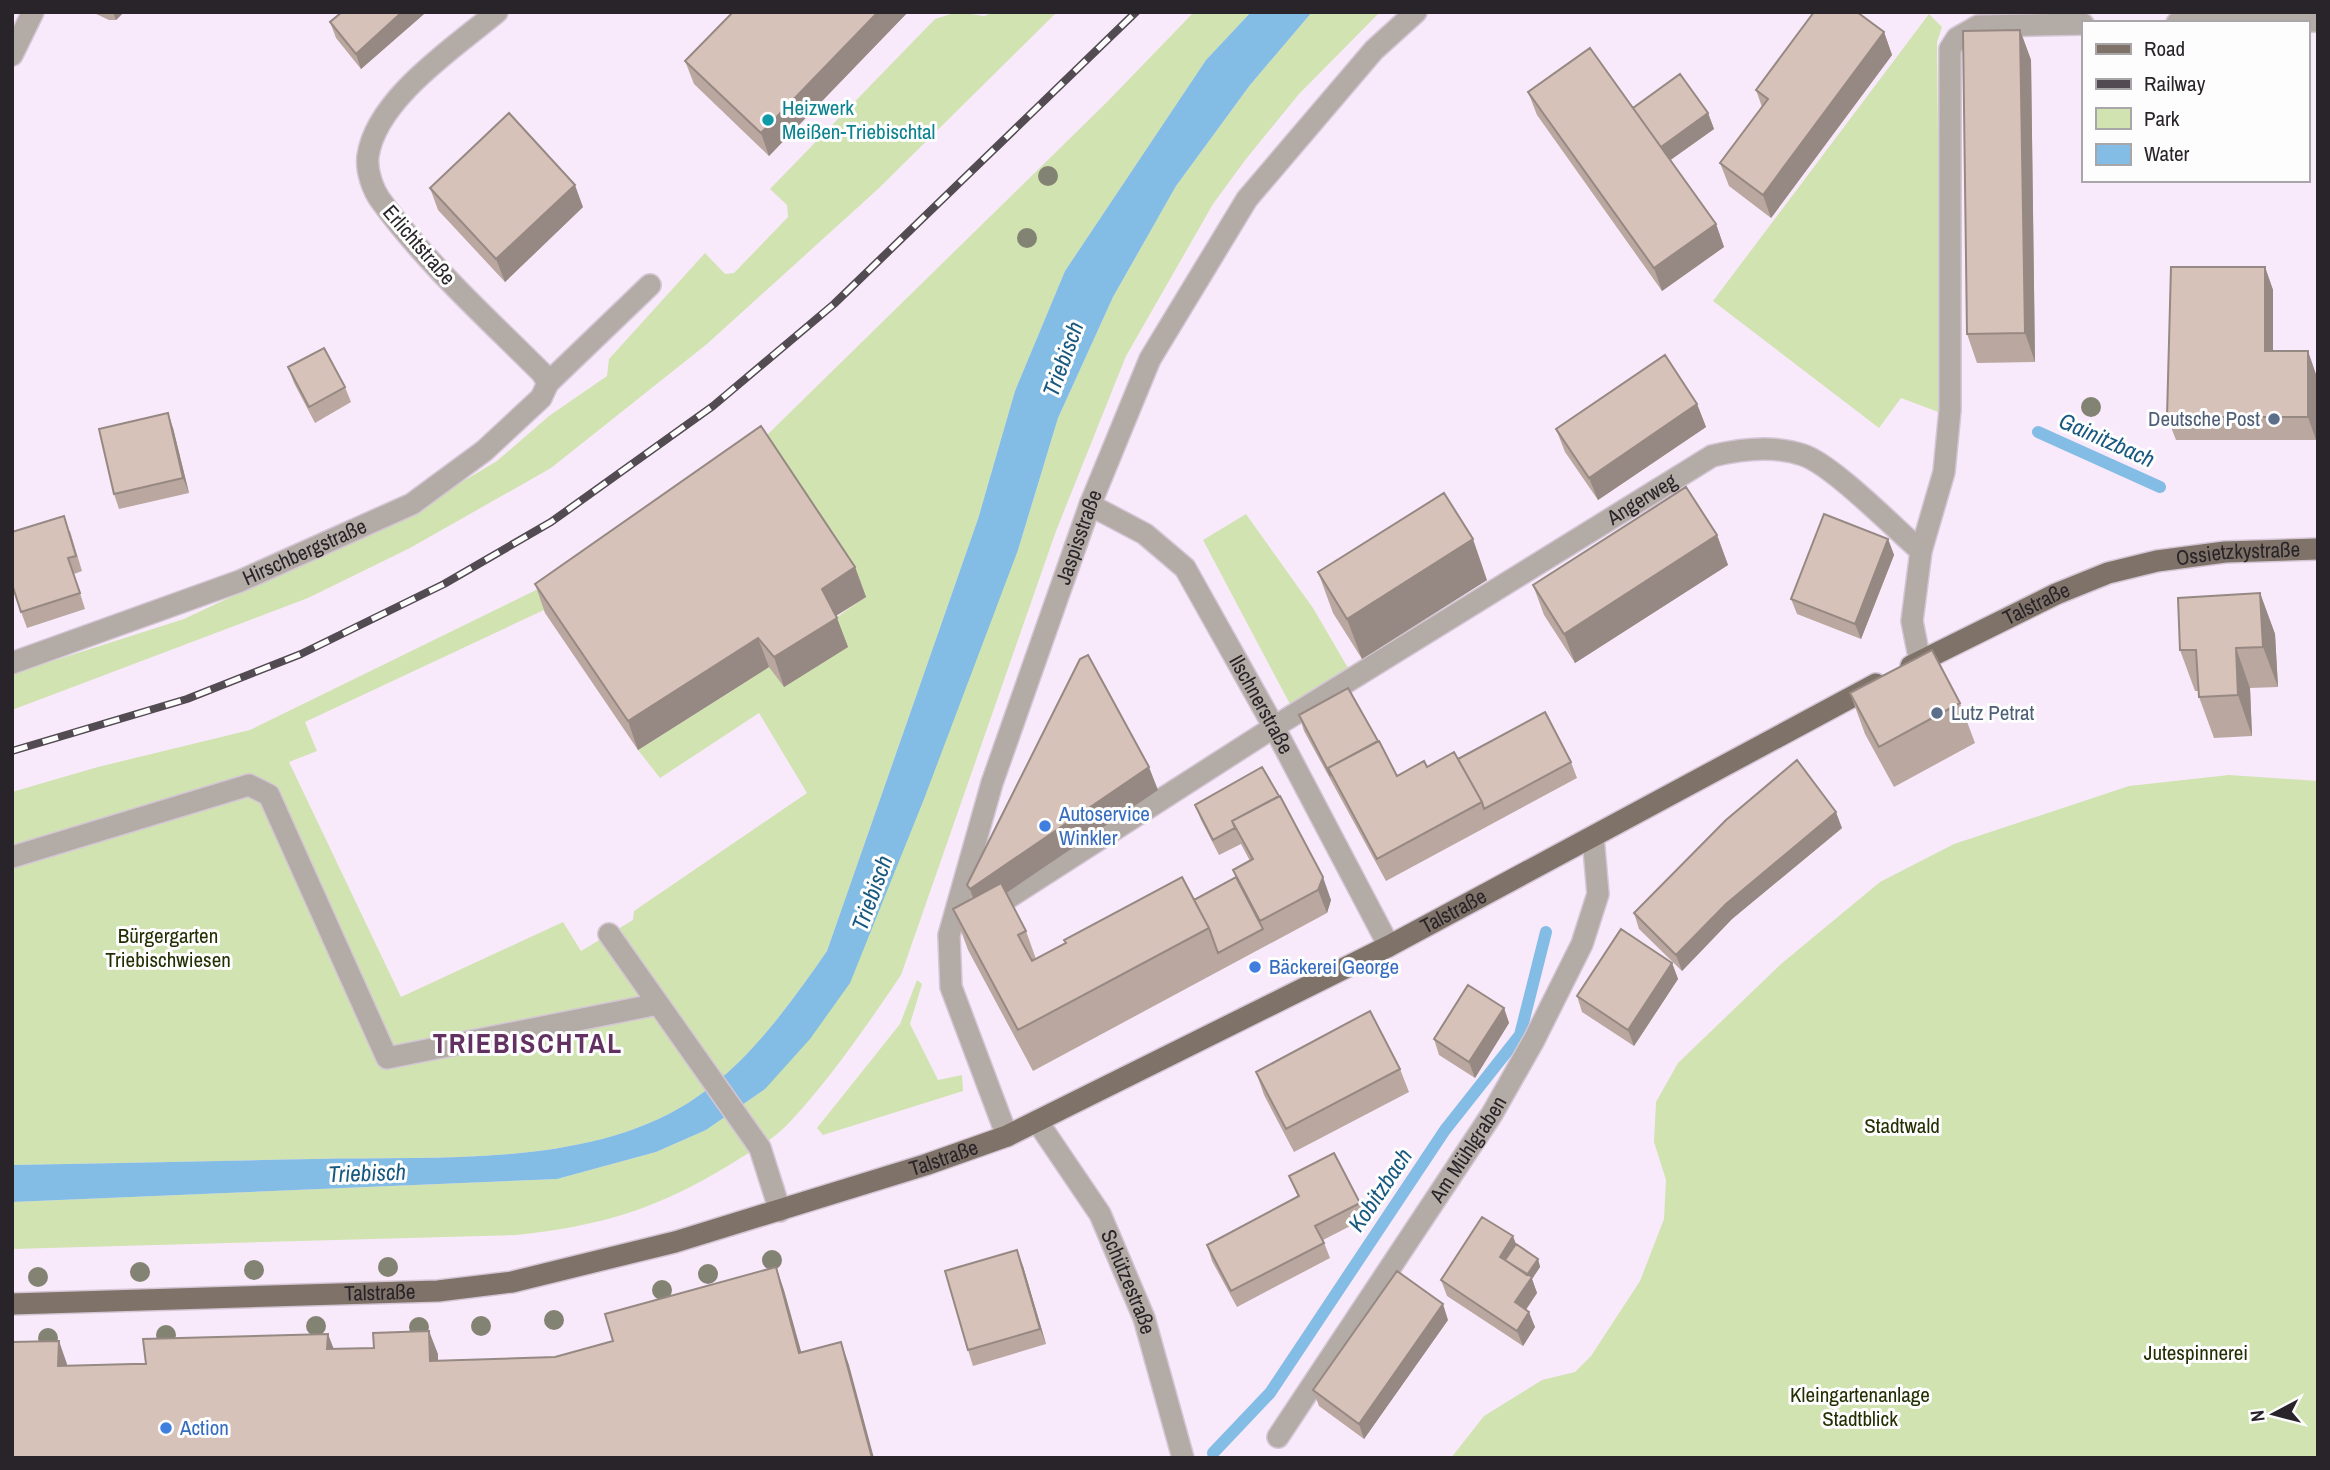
<svg xmlns="http://www.w3.org/2000/svg" width="2330" height="1470" font-family="'Archivo Narrow',sans-serif">
<style>
.green{fill:#d0e3b1;fill-rule:evenodd}
.water{fill:#83bce4}
.lines{fill:none;stroke-linecap:round;stroke-linejoin:round}
.stream{stroke:#83bce4;stroke-width:12}
.minor-casing{stroke:#d4c6d5;stroke-width:24}
.major-casing{stroke:#d4c6d5;stroke-width:24}
.minor{stroke:#b3aba5;stroke-width:21}
.major{stroke:#7f7268;stroke-width:21}
.rail-casing{stroke:#524b52;stroke-width:8}
.rail{stroke:#fdfdfd;stroke-width:5;stroke-dasharray:16;stroke-linecap:butt}
.tree{fill:#838373}
.wall{fill:#b9a7a0}
.shaded-wall{fill:#968882}
.building{fill:#d7c2ba;stroke:#968882;stroke-width:2}
.culture-dot{fill:#0f9aa8;stroke:#fdfdfd;stroke-width:2.5}
.service-dot{fill:#5c6f8a;stroke:#fdfdfd;stroke-width:2.5}
.shop-dot{fill:#3f7fe0;stroke:#fdfdfd;stroke-width:2.5}
.labels{text-anchor:middle;stroke-width:6;stroke-linejoin:round;paint-order:stroke}
.culture-label{font-size:21px;fill:#0d838f;stroke:#fdfdfd;text-anchor:start}
.street-label{font-size:21px;fill:#292429;stroke:#fdfdfd}
.service-label{font-size:21px;fill:#4e5e75;stroke:#fdfdfd;text-anchor:end}
.shop-label{font-size:21px;fill:#366cbe;stroke:#fdfdfd;text-anchor:start}
.park-label{font-size:21px;fill:#232f03;stroke:#fdfdfd}
.water-label{font-size:23px;font-style:italic;fill:#17587f;stroke:#fdfdfd}
.district-label{font-size:28px;font-weight:bold;letter-spacing:2px;fill:#623061;stroke:#fdfdfd}
</style>
<rect width="100%" height="100%" fill="#f9eafb"/>
<path class="green" d="M957,12L984,16L996,12H1057L878,189L707,344L551,468L410,548L308,598L12,710V674L184,619L415,510L497,461L549,416L607,376L609,359L705,253L725,274L734,273L788,217L787,205L770,189L935,19Z
M1194,12H1251L1206,60L1065,271L1015,391L978,519L827,951C788,1007 747,1065 688,1103C585,1168 433,1156 315,1159C214,1161 113,1163 12,1165V792L98,767L250,730L538,589L765,437L1107,102ZM866,596L769,667L638,750L660,778L759,713L807,793L634,911L633,920L581,951L563,922L401,997L289,762L317,751L305,722L544,610Z
M1312,12H1380L1299,94L1246,159L1213,204L1126,356L1056,531L901,975C868,1024 828,1082 788,1124C772,1141 751,1151 731,1164C658,1209 601,1226 516,1235L12,1249V1202L557,1179L656,1152L706,1130L765,1089L1018,550L1058,418L1113,297L1176,186L1250,85Z
M1929,14L1942,27L1937,42L1941,413L1901,398L1879,428L1713,301Z
M1246,514L1313,608L1351,673L1291,706L1203,540Z
M2229,775L2318,781V1458H1451L1484,1416L1542,1380L1575,1372L1591,1356L1640,1281L1664,1219L1666,1180L1654,1142L1656,1102L1678,1063L1781,964L1880,882L1954,844L2129,786Z
M917,980L922,984L910,1024L938,1080L962,1075L963,1091L823,1135L817,1128L900,1024Z"/>
<path class="water" d="M1251,12H1312L1250,85L1176,186L1113,297L1058,418L1018,550L924,799L850,983L810,1039L765,1089L706,1130L656,1152L557,1179L12,1202V1165C113,1163 214,1161 315,1159C433,1156 585,1168 688,1103C747,1065 788,1007 827,951L978,519L1015,391L1065,271L1206,60Z"/>
<g class="lines">
<path class="stream" d="M2038,432L2160,487
M1213,1453L1270,1393L1445,1130L1520,1035L1546,932"/>
<g class="minor-casing">
<g id="minor">
<path d="M2177,23L2318,21"/>
<path d="M12,55L33,12"/>
<path d="M548,383L650,285"/>
<path id="s1" d="M1090,505L1145,534L1185,568L1274,727L1389,946"/>
<path d="M1920,662L1912,621L1921,551L1944,472L1950,410V49L1957,38L1978,26L2083,24"/>
<path id="s2" d="M12,663L240,581L412,504L484,451L541,398L548,383L542,373C487,318 427,264 381,201C373,190 366,171 368,156C376,99 455,47 497,12"/>
<path d="M12,857L249,785L269,795L387,1058L658,1004"/>
<path id="s3" d="M986,912L1274,727L1712,456C1741,449 1774,445 1803,455C1833,465 1894,528 1921,551"/>
<path d="M609,934L760,1148L780,1211"/>
<path id="s4" d="M1037,1121L1100,1214L1144,1318L1183,1458"/>
<path id="s5" d="M1007,1136L951,987L949,935L992,783L1090,505L1150,359L1247,199L1374,50L1416,12"/>
<path id="s6" d="M1278,1437L1492,1114L1534,1040L1582,944L1598,894L1593,837"/>
</g>
</g>
<g class="major-casing">
<g id="major">
<path id="s7" d="M1911,666L2056,594L2108,573L2157,561L2225,552L2318,549"/>
<path id="s8" d="M12,1304L438,1291L512,1282L675,1242L925,1165L1007,1136L1389,946L1876,684"/>
</g>
</g>
<use href="#minor" class="minor"/>
<use href="#major" class="major"/>
<g class="rail-casing">
<path id="rail" d="M12,751L187,699L301,654L444,584L551,522L713,406L834,304L1136,12"/>
</g>
<use href="#rail" class="rail"/>
</g>
<g class="tree">
<circle cx="1048" cy="176" r="10"/>
<circle cx="1027" cy="238" r="10"/>
<circle cx="2091" cy="407" r="10"/>
<circle cx="772" cy="1260" r="10"/>
<circle cx="388" cy="1267" r="10"/>
<circle cx="254" cy="1270" r="10"/>
<circle cx="140" cy="1272" r="10"/>
<circle cx="708" cy="1274" r="10"/>
<circle cx="38" cy="1277" r="10"/>
<circle cx="662" cy="1290" r="10"/>
<circle cx="554" cy="1320" r="10"/>
<circle cx="316" cy="1326" r="10"/>
<circle cx="481" cy="1326" r="10"/>
<circle cx="419" cy="1327" r="10"/>
<circle cx="166" cy="1335" r="10"/>
<circle cx="48" cy="1338" r="10"/>
</g>
<path class="wall" d="M92,12H124L116,20H109Z
M342,12H423L424,14L361,69L336,38L330,22Z
M733,12H908L769,156L694,84L685,61Z
M2020,30L2031,60L2035,362L1977,363L1967,334Z
M1884,32L1892,55L1771,218L1729,186L1720,163L1762,107L1756,90Z
M1528,92L1633,108L1708,113L1714,129L1670,160L1716,224L1724,247L1662,291L1537,115Z
M430,188L583,207L505,282L438,210Z
M2265,267L2273,290V351L2316,374V440H2176L2167,417Z
M288,367L345,387L351,402L315,423L294,383Z
M1697,404L1706,427L1598,500L1565,452L1556,429Z
M173,428L189,493L119,509L114,494Z
M70,531L82,571L74,574L85,609L27,628L12,587V532Z
M1717,535L1728,565L1575,663L1544,615L1533,585Z
M1888,539L1894,555L1861,639L1797,614L1791,599Z
M855,567L866,597L836,616L848,647L784,687L769,667L638,750L545,613L535,584Z
M1318,572L1487,580L1362,659L1333,613Z
M2260,593L2275,634L2278,687L2250,688L2252,736L2214,738L2199,697L2198,691H2195L2180,650Z
M1850,693L1960,703L1975,743L1894,787L1865,734Z
M1299,715L1397,776L1458,759L1571,762L1577,778L1386,881L1304,731Z
M1262,767L1331,900L1327,913L1033,1071L968,950L953,909L972,899L967,885L1158,790L1006,893L1026,931L1036,959L1194,900L1236,877L1233,870L1250,861L1241,844L1219,855L1201,820L1195,805Z
M1842,828L1732,919L1682,971L1639,929L1634,913Z
M1672,963L1678,979L1634,1046L1582,1012L1577,996Z
M1504,1008L1509,1023L1475,1078L1439,1055L1434,1039Z
M1400,1069L1409,1092L1294,1152L1264,1095L1256,1072Z
M1289,1176L1360,1203L1366,1218L1323,1240L1330,1258L1237,1307L1212,1261L1207,1245L1298,1197Z
M1516,1244L1538,1259L1540,1267L1532,1279L1537,1293L1526,1310L1535,1327L1523,1346L1447,1296L1441,1280Z
M1023,1266L1046,1344L973,1366L968,1350Z
M1448,1320L1364,1439L1319,1406L1313,1390Z"/>
<path class="shaded-wall" d="M113,12H124L116,20Z
M402,12H423L424,14L361,69L356,54Z
M878,12H908L769,156L761,133Z
M2020,30L2031,60L2035,362L2025,333Z
M1884,32L1892,55L1771,218L1763,195Z
M1708,113L1714,129L1665,164L1659,148Z
M575,185L583,207L505,282L496,259Z
M1716,224L1724,247L1662,291L1654,268Z
M2265,267L2273,290V374L2265,351Z
M2308,351L2316,374V440L2308,417Z
M1697,404L1706,427L1598,500L1589,478Z
M168,413L173,428L189,493L183,478Z
M1717,535L1728,565L1575,663L1564,634Z
M1473,539L1487,580L1362,659L1347,619Z
M1888,539L1894,555L1861,639L1855,624Z
M855,567L866,597L832,618L822,589Z
M2260,593L2275,634L2278,687L2263,647Z
M837,618L848,647L784,687L774,657Z
M758,638L769,667L638,750L628,721Z
M2236,648L2250,688L2252,736L2238,695Z
M1149,767L1158,790L978,912L970,889Z
M1836,812L1842,828L1732,919L1682,971L1676,955L1726,904Z
M1323,877L1331,900L1327,913L1318,890Z
M1672,963L1678,979L1634,1046L1628,1030Z
M1504,1008L1509,1023L1475,1078L1469,1062Z
M1513,1236L1519,1252L1508,1268L1500,1257Z
M1017,1250L1023,1266L1046,1344L1040,1329Z
M1538,1259L1540,1267L1532,1279L1537,1293L1520,1318L1515,1302L1525,1279Z
M776,1267L784,1290L808,1376L799,1353Z
M1443,1304L1448,1320L1364,1439L1359,1424Z
M1529,1312L1535,1327L1523,1346L1517,1331Z
M429,1331L438,1354V1383L430,1361Z
M328,1334L337,1357L327,1349Z
M59,1341L67,1364V1389L58,1366Z
M841,1342L849,1365L874,1458H872Z"/>
<path class="building" d="M342,12H402L356,54L330,22Z
M733,12H878L761,133L685,61Z
M1814,12H1857L1884,32L1763,195L1720,163L1768,99L1756,90Z
M2020,30L2025,333L1967,334L1963,31Z
M1590,48L1716,224L1654,268L1528,92Z
M1680,74L1708,113L1661,147L1633,108Z
M509,113L575,185L496,259L430,188Z
M2171,267H2265V351H2308V417H2167Z
M324,348L345,387L309,407L288,367Z
M1665,355L1697,404L1589,478L1556,429Z
M168,413L183,478L114,494L99,429Z
M761,426L855,567L822,589L837,618L774,657L758,638L628,721L535,584Z
M1686,487L1717,535L1564,634L1533,585Z
M1444,493L1473,539L1347,619L1318,572Z
M1824,514L1888,539L1855,624L1791,599Z
M64,516L76,556L68,558L80,593L21,612L12,584V532Z
M2260,593L2263,647L2236,648L2238,695L2199,697L2196,650H2180L2178,598Z
M1932,650L1960,703L1879,747L1850,693Z
M1088,655L1149,767L970,889L967,885L1080,659Z
M1348,688L1378,741L1328,768L1331,776L1299,715Z
M1545,712L1571,762L1484,809L1482,802L1458,759Z
M1379,741L1397,776L1424,761L1427,767L1454,752L1482,802L1377,859L1328,768Z
M1797,760L1836,812L1726,904L1676,955L1634,913L1726,820Z
M1262,767L1279,796L1232,821L1235,828L1213,840L1195,805Z
M1280,796L1323,877L1318,890L1260,921L1233,870L1253,859L1232,821Z
M1182,877L1209,928L1018,1030L953,909L1001,883L1026,931L1018,935L1032,961L1066,943L1064,940Z
M1236,877L1263,929L1218,953L1209,928L1194,900Z
M1621,929L1672,963L1628,1030L1577,996Z
M1468,985L1504,1008L1469,1062L1434,1039Z
M1370,1011L1400,1069L1286,1129L1256,1072Z
M1334,1153L1360,1203L1315,1226L1324,1243L1231,1291L1207,1245L1299,1196L1289,1176Z
M1482,1217L1513,1236L1500,1257L1532,1277L1515,1302L1529,1312L1517,1331L1441,1280Z
M1516,1244L1538,1259L1527,1275L1505,1260Z
M1017,1250L1040,1329L968,1350L945,1271Z
M776,1267L799,1353L841,1342L872,1458H12V1342L59,1341L58,1366L133,1364H146L143,1339L328,1334L327,1349L374,1348L373,1333L429,1331L430,1361L555,1357L613,1341L605,1314Z
M1397,1271L1443,1304L1359,1424L1313,1390Z"/>
<circle class="culture-dot" cx="768" cy="120" r="7"/>
<g class="service-dot">
<circle cx="2274" cy="419" r="7"/>
<circle cx="1937" cy="713" r="7"/>
</g>
<g class="shop-dot">
<circle cx="1045" cy="826" r="7"/>
<circle cx="1255" cy="967" r="7"/>
<circle cx="166" cy="1428" r="7"/>
</g>
<g class="labels">
<g class="culture-label">
<text x="782" y="115">Heizwerk<tspan x="782" dy="24">Meißen-Triebischtal</tspan></text>
</g>
<g class="street-label">
<text transform="translate(419 245) rotate(49)" y="7">Erlichtstraße</text>
<text dy="7" stroke="none"><textPath href="#s3" startOffset="775">Angerweg</textPath></text>
<text dy="7" stroke="none"><textPath href="#s5" startOffset="630">Jaspisstraße</textPath></text>
<text dy="7" stroke="none"><textPath href="#s2" startOffset="313">Hirschbergstraße</textPath></text>
<text dy="7" stroke="none"><textPath href="#s7" startOffset="350">Ossietzkystraße</textPath></text>
<text dy="7" stroke="none"><textPath href="#s7" startOffset="140">Talstraße</textPath></text>
<text dy="7" stroke="none"><textPath href="#s1" startOffset="271">Ilschnerstraße</textPath></text>
<text dy="7" stroke="none"><textPath href="#s8" startOffset="1517">Talstraße</textPath></text>
<text dy="7" stroke="none"><textPath href="#s6" startOffset="345">Am Mühlgraben</textPath></text>
<text dy="7" stroke="none"><textPath href="#s8" startOffset="950">Talstraße</textPath></text>
<text dy="7" stroke="none"><textPath href="#s4" startOffset="186">Schützestraße</textPath></text>
<text dy="7" stroke="none"><textPath href="#s8" startOffset="368">Talstraße</textPath></text>
</g>
<g class="service-label">
<text x="2260" y="426">Deutsche Post</text>
<text x="1951" y="720" text-anchor="start">Lutz Petrat</text>
</g>
<g class="shop-label">
<text x="1059" y="821">Autoservice<tspan x="1059" dy="24">Winkler</tspan></text>
<text x="1269" y="974">Bäckerei George</text>
<text x="180" y="1435">Action</text>
</g>
<g class="park-label">
<text x="168" y="943">Bürgergarten<tspan x="168" dy="24">Triebischwiesen</tspan></text>
<text x="1902" y="1133">Stadtwald</text>
<text x="2196" y="1360">Jutespinnerei</text>
<text x="1860" y="1402">Kleingartenanlage<tspan x="1860" dy="24">Stadtblick</tspan></text>
</g>
<g class="water-label">
<text transform="translate(1063 359) rotate(-70)" y="8">Triebisch</text>
<text transform="translate(2107 440) rotate(24)" y="8">Gainitzbach</text>
<text transform="translate(872 893) rotate(-70)" y="8">Triebisch</text>
<text transform="translate(367 1173) rotate(-2)" y="8">Triebisch</text>
<text transform="translate(1380 1190) rotate(-56)" y="8">Kobitzbach</text>
</g>
<g class="district-label">
<text x="528" y="1053">TRIEBISCHTAL</text>
</g>
</g>
<rect width="2330" height="1470" fill="none" stroke="#292429" stroke-width="28"/>
<rect x="2082" y="21" width="228" height="161" fill="#fdfdfd" stroke="#a8a6a8" stroke-width="2"/>
<rect x="2096" y="44" width="35" height="10" fill="#7f7268" stroke="#a8a6a8" stroke-width="2"/>
<text x="2144" y="56" font-size="21" fill="#292429">Road</text>
<rect x="2096" y="79" width="35" height="10" fill="#524b52" stroke="#a8a6a8" stroke-width="2"/>
<text x="2144" y="91" font-size="21" fill="#292429">Railway</text>
<rect x="2096" y="108" width="35" height="21" fill="#d0e3b1" stroke="#a8a6a8" stroke-width="2"/>
<text x="2144" y="126" font-size="21" fill="#292429">Park</text>
<rect x="2096" y="144" width="35" height="21" fill="#83bce4" stroke="#a8a6a8" stroke-width="2"/>
<text x="2144" y="161" font-size="21" fill="#292429">Water</text>
<g transform="translate(2274 1414) rotate(263)" stroke="#fdfdfd" stroke-width="5" paint-order="stroke">
<path d="M0-5L12 26L0 18L-12 26Z" fill="#292429"/>
<text y="-10" font-size="19" font-weight="bold" text-anchor="middle" fill="#292429">N</text>
</g>
</svg>
